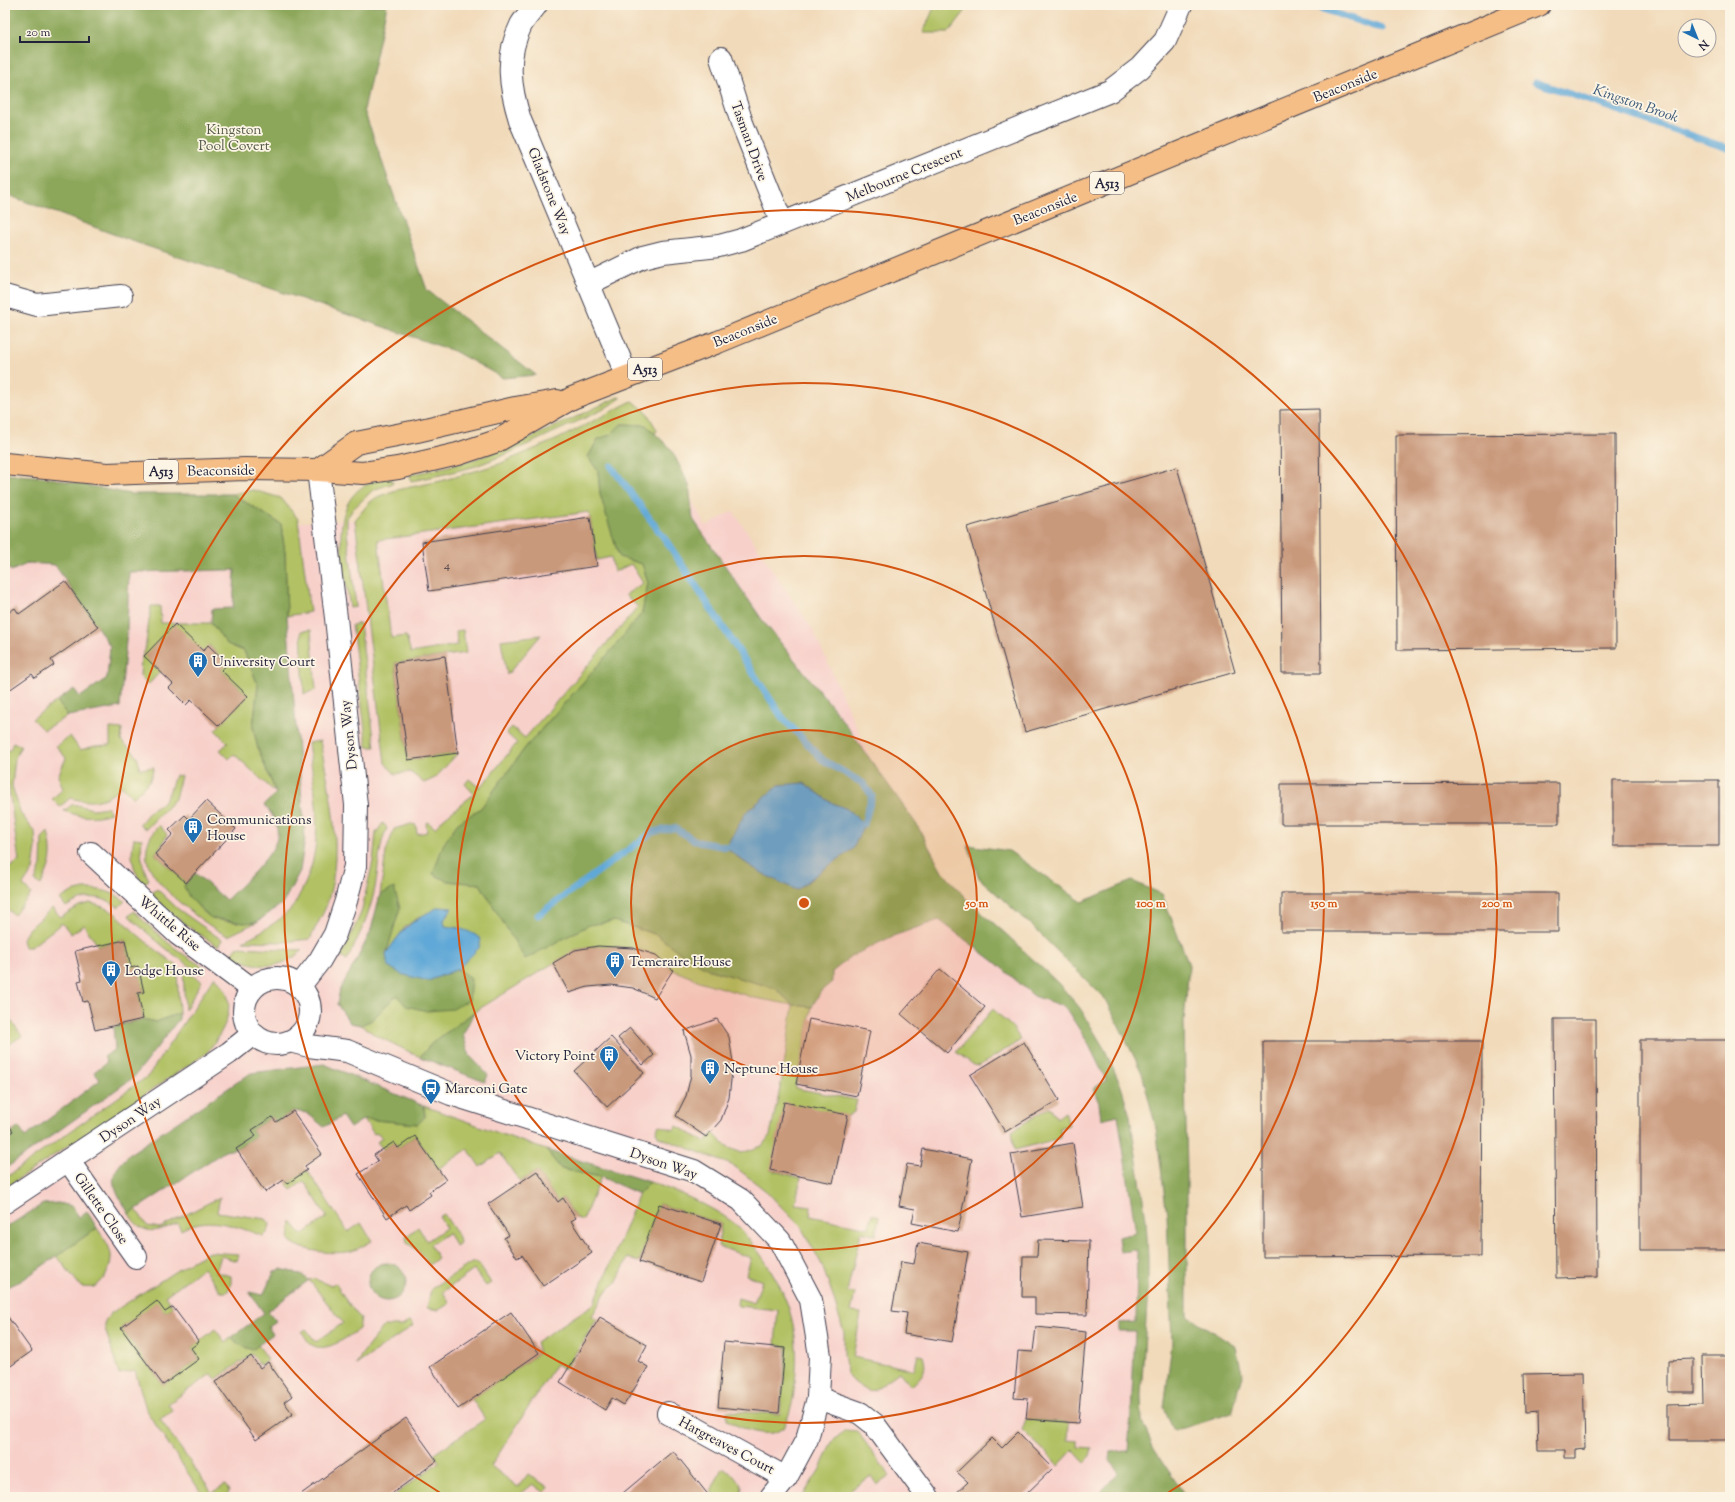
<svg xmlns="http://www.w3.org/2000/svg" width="1735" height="1502" font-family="'Sorts Mill Goudy',serif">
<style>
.built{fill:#f7d0ca}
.green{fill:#b1c164;stroke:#6a7250}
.forest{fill:#8ca75a;stroke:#57644a;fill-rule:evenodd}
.water{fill:#60a8d7;stroke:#416589}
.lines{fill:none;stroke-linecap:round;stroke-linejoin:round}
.stream{stroke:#60a8d7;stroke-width:7}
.building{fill:#c9997b}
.minor-casing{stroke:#413e4e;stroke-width:24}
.tertiary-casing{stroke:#413e4e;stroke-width:24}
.trunk-casing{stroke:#413e4e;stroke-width:24}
.minor{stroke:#fff;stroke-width:22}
.tertiary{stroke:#fff;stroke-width:22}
.trunk{stroke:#f6be87;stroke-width:22}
.ring{fill:none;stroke:#d45411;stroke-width:2}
.labels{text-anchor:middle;stroke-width:3.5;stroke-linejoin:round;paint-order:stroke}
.number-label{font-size:12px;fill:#4c404b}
.shield{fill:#fcf5e5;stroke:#63616e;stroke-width:1}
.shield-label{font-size:13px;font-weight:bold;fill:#22223b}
.street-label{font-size:14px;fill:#22223b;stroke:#fcf5e5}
.park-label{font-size:14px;fill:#545a49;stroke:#fcf5e5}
.poi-label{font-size:14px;fill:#22223b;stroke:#fcf5e5;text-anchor:start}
.water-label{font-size:15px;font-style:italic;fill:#3b5879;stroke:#fcf5e5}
.centre{fill:#d45411;stroke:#fcf5e5;stroke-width:2}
.ring-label{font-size:12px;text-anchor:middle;font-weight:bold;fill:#d45411;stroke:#fcf5e5;stroke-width:3.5;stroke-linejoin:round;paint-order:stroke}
</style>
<rect width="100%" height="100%" fill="#fcf5e5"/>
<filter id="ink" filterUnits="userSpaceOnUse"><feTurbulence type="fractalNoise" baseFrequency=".025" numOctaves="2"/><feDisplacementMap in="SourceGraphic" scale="8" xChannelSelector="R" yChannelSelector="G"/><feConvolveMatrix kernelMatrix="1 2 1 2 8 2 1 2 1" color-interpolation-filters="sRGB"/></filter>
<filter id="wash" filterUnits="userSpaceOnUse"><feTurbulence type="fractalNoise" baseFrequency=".012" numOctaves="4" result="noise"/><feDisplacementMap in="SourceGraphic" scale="16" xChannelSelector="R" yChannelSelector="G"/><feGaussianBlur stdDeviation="0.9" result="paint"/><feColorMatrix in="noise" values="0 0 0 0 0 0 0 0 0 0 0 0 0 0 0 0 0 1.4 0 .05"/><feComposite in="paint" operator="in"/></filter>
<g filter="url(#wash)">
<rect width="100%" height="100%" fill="#f1daba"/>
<path class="built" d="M655,434L706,526L733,511L813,630L906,838L1065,1007L1087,1042L1104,1076L1118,1114L1137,1250L1134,1368L1126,1476L1107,1497H5V534L355,520L473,505Z"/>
<path class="green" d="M935,5H980L967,9L948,33H923Z
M618,397L621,398L602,410L509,453L476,466L445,474L411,481L410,475C434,469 460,465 484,456C530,440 574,418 618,397Z
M632,401L646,411L657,430L655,434L646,425L621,424L610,435L598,439L588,457L598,471L600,494L619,557L642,563L648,583L642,613L616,645L525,748L481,808L457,824L447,881L480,884L525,958L589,925L614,921L657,935L679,952L710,970L775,988L793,1005L812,1007L795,1088L857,1100L854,1112L770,1170L801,1178L795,1204L811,1206L810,1216L869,1228L872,1214L879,1216L876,1235L861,1232L847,1292L855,1293L851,1312L861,1313L853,1357L914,1370L918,1355L923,1356C928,1371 922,1376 911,1386L899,1372L874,1390L868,1391L854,1382L847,1374L844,1354V1333L830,1287L821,1263L801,1227L766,1191L734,1166L659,1137L656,1132L659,1125L674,1130L677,1126L705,1142L713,1133L727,1147L742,1153L762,1146L770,1135L782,1079L793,1005L755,998L702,982L673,970L656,955L633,948L598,946L575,950L474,1012L431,1044L420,1057L375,1035L361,1025L372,1020L397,995L471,979L458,969L478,948L460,928L445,927L444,920L451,908L419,917L405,927L386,954L391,934L394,889L380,895L386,852L394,829L411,824L416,825L417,834L427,832L426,823L428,822L435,828L443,819L474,794L465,784L469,779L480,788L517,743L506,733L512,727L525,738L638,607L625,595L643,583L631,564L614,572L611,557L597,560L589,512L378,540L391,638L406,636L411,653L457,645L456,631L463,630L466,653L395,663L408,760L458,753L435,778L424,783L410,772L395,774L385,763L355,520L369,503L377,497L396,490L441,481L499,464L558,439Z
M391,477L393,483L373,490L353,509L347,518V532L356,607L350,608C345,572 325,504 368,484C375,480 384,479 391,477Z
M253,490L281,498L298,519L310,612L287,616L285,553L281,524L232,494Z
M151,606H160L161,623H211L227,644L244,651L258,685L253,727L258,749L276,793L234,754L229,759L220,750L228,743L215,730L248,696L221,670L227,664L209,645L203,651L145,656L160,672L148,685L140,676L141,659L145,650Z
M360,623L375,747H367L352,625Z
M311,630L316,690L304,694L301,631Z
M541,635L507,675L501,640Z
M57,701L68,716L43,730L32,719Z
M110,728L122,729L121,741C133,751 138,753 140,769L154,767L150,780L133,798L122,786C105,802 93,804 70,798L60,807L52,799L63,789L58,776L66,758L56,746L70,736L80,750L95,746L110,745Z
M320,741C330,792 343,846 329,897C326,911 316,925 310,939L283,942L243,941C261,932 277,923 291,909C296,904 298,896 302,890C326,844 315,792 308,743Z
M13,742L21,746L15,758L12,786L21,814L35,832L36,848L33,870L23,885L31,894L14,915L5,907L6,870L19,861L5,761V751L10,750Z
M175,775L181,776L175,799L146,829L139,825L150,811L162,803L169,793Z
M73,804L93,809L107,807L111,813C92,819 82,817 64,811Z
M383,823L387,828C378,847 379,868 375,888C370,913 359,937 347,960L341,956L361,913L373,861L376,833Z
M159,825L167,834L163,843L155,854L186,883L184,886C190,898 200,910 210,917C218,922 247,923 257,922L228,936C206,926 150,884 147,859C145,845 150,835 159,825Z
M48,832C54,856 51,864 41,885L35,881L41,866L42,838Z
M134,838L142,839C140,855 142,866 149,880L142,884C132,867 130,857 134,838Z
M84,889C100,889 112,891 125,901L119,907C99,895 87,894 66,907L60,899L72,892Z
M157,889L178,909L222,940L218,946C193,931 171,915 151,894Z
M90,903C118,910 119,918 138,935C151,946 164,956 177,966L179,1013L156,1022L143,1019L138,993L144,992L138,967L131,968L125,940L98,946L84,925L71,934L62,923L31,947H24L22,940L28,930L52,908L61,917L79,906Z
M134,911C156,933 179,954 206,968L202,974C175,957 152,938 129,916Z
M237,947L303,950C280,971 257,969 231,955Z
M183,970L202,981L185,1010Z
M215,976C218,981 223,986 226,991C235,1015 220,1035 207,1053L5,1188V1178L148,1076Z
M993,1009L1013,1028L1021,1040L979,1066L974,1065L956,1052Z
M5,1012L22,1036L5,1047Z
M424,1106L546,1150L561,1169L601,1177L583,1220L576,1218L563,1198L558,1202L537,1171L521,1181L515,1175L500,1153L480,1167L468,1149L438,1169L415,1136L398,1148L394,1142L383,1149L377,1142L382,1138L378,1133L374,1134L364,1119L418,1124L425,1117Z
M1050,1107L1057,1118L1065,1112L1069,1125L1060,1128L1061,1138L1015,1150L1012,1131Z
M307,1170L348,1232L361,1223L372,1241C366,1244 359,1249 352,1251C336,1255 301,1252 289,1240L291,1221L302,1235L327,1217L304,1181L291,1190L287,1184Z
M650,1182C680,1193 708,1204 734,1223C743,1231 751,1242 758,1251C788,1292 801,1330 795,1382C793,1401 792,1410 783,1428C780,1430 775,1433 772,1433C757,1435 739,1428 727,1420V1411L780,1414L787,1347L775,1345L778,1310L738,1306L737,1304L738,1298L754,1303L762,1281L746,1275L751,1258L718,1246L721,1224L659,1204L639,1262L628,1258L616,1283L606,1291L592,1316L597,1319L565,1370L556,1364L491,1466L518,1487L528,1474L548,1487L545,1493L533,1484L517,1497H392L439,1462L434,1454L485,1419L472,1399L539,1353L536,1342L594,1304L639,1194Z
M220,1197L217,1212L266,1219L270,1224L268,1232L263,1236C243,1229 217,1218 195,1224C190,1225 185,1228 181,1230L177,1223C157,1233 142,1236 129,1214L136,1209L147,1226L160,1228Z
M444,1214L459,1237L460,1243L456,1246L448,1233L430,1245L438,1258L429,1265C423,1255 417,1249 407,1243L406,1237L418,1227L427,1241L446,1228L439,1217Z
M97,1228C102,1236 110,1245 111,1255C112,1267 104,1282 94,1287C90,1288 85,1287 81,1287L57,1256Z
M209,1252L239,1254L237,1261L221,1256L216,1272L231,1276V1285L227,1292H221L203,1268L165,1296L173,1307L165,1312L157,1302L121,1328L163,1385L199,1359L191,1348L215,1329L225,1342L232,1337L238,1344L252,1350L258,1345L268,1359L260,1365L252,1354L216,1379L211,1374L168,1404L173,1411L160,1419L212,1493L225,1485L229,1491L227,1497H204L147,1412L135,1371L119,1374L105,1328V1321L110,1314L185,1265Z
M473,1262L478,1263L491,1283L486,1286L474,1270L443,1292L450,1303L439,1310L427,1308L431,1289Z
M315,1279L331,1286L336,1283L347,1302L361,1319L359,1329C349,1336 326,1354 312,1345C308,1343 305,1336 302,1332L306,1329L316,1342L343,1323L309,1280Z
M410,1321L414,1325L356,1365L362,1354L384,1326H402Z
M1026,1419L1069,1423L1068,1440L1078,1441V1447L1092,1448L1090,1456L1084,1462L1073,1450L1059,1465L1022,1430Z
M845,1430L857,1431L890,1476L877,1485L871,1476L841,1497H802L820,1469L832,1442Z
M722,1468L734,1475L742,1486L740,1497H716L711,1491Z"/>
<path class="forest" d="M5,5H387L364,110L427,290L536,375L503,378L454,351L129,240L5,194Z
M621,424L646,425L671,449L689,485L693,519L763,621L835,710L917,825L942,871L968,901L1006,934L1058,983L1080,1008L1105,1050L1121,1086L1130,1116L1146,1219L1148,1256V1290L1141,1394L1142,1422L1154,1449L1186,1497H1138L1130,1490L1124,1497H1096L1119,1472L1109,1461L1110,1452L1128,1451L1131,1414L1135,1331H1119V1323L1136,1322L1137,1250L1120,1252L1118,1237L1136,1233L1118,1115L1101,1119L1099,1103L1093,1089L1106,1080L1088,1043L1065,1007L1034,996L995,962L939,920L893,936L852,956L832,972V982L821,991L812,1007L793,1005L775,988L710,970L679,952L657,935L614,921L589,925L525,959L480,884L447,881L433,874L443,845L457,824L481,808L525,748L616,645L642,613L648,583L642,564L619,557L600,494L598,471L588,457L598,439L610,435ZM804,783L830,802L847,809L821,871L797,890C770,878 748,867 726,847Z
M5,474L45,477L130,494H232L281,524L285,553L287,616L305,837L300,871L283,903L257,922L244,923L211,918L189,897L184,886L195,873L226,900C240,886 273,857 277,838C279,825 273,814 264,805L276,793L258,749L253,727L258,685L244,651L227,644L211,623L212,609L233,608L235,570L129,572L127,630L120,707L68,716L57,701L74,689L80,697L107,678L110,646L55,565L29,563L11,571L5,563Z
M968,845L1009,851L1082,902L1132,881L1162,894L1189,965L1184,1022L1187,1174V1315L1236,1347L1243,1376L1232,1413L1174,1431L1164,1409L1172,1342L1167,1216L1156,1128L1142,1073L1107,1001L1033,927L979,878Z
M394,888L400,908L386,954L388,966L428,981L458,969L471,979L469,1000L453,1009L427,1011L406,1006L397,995L372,1020L361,1025L350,1023L337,1004L340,989L355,963L370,933L380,895Z
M474,1012L463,1035L470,1056L488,1075L485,1082L420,1057L431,1044Z
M179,1013V1019L134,1077L5,1169V1137L19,1127L25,1137L100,1080L94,1072L107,1062L104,1057L115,1049L113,1027L143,1019L156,1022Z
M324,1064L424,1106L425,1117L418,1124L364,1119L350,1128L342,1116L324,1127L307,1113L293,1111L276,1122L272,1117L252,1130L256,1136L236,1149L225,1151L129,1214C113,1184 103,1179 131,1153L251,1073Z
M546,1150L650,1182L639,1194L601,1177L561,1169Z
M58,1203L72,1206L79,1217L87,1211L97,1228L21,1281L5,1288V1228L43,1204Z
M368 1282a19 19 0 1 1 38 0a19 19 0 1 1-38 0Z
M281,1269L300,1274L309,1280L268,1311L276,1321L268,1327L273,1334L252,1350L238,1344L232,1337L264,1313L249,1292L263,1295L274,1272Z"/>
<path class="water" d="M804,783L830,802L847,809L864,824L853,849L821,871L797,890C770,878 748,867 726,847L746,812L779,785Z
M439,907L452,908L444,920L445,926C459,928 470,930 481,939L479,948L458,969L428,981L401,974L388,966L386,954C403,928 412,920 439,907Z"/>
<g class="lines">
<path class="stream" d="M1311,5L1382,29
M1535,82L1730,149
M611,466L667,542L782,717L823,760L864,784L872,796L864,824
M538,915L653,832L674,828L698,842L726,847"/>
</g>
<g id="blocks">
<path class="building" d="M1319,409L1321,673H1282L1280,410Z
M1615,434L1616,648L1397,650L1396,435Z
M1177,467L1235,672L1025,732L967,527Z
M590,517L597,566L429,591L422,542Z
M65,581L98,627L51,660L54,665L35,678L32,674L5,693V615L15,608L19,614Z
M175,624L203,651L208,645L228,664L221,670L248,696L219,726L191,700L186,705L169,688L173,684L144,656Z
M445,656L458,753L408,760L395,663Z
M1613,780H1719V846H1613Z
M1559,783V824H1281V784Z
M206,801L236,829L186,883L155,854L173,834L169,830L185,815L189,819Z
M1281,893H1558V932H1281Z
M125,940L131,968L138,966L144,992L138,993L143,1019L95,1030L88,1001L83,1002L78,981L82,980L75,951Z
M598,946L633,948L656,955L673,970L655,998L633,988L611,985L588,987L569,993L553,963L575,950Z
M940,969L985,1007L947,1053L901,1014Z
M717,1019L729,1037L733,1062L729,1098L721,1120L706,1137L676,1116L686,1096L691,1075V1055L684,1031Z
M809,1019L870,1031L857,1096L796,1084Z
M1554,1019H1596L1597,1277L1556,1278Z
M630,1028L654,1055L643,1065L618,1038Z
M611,1037L644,1073L607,1107L574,1071Z
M1640,1040H1730V1250H1640Z
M1263,1041H1482L1481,1256L1263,1257Z
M1024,1042L1059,1100L1005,1132L970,1075Z
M784,1102L848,1115L833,1183L770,1170Z
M293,1111L322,1154L305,1166L307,1170L287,1184L284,1180L265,1192L236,1149L256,1136L252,1130L272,1117L276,1122Z
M5,1120L13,1131L5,1137Z
M415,1136L446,1180L429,1192L431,1195L409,1210L406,1205L387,1218L358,1174L378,1161L374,1155L394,1142L398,1148Z
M1073,1143L1083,1207L1022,1217L1011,1154Z
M923,1149L972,1159L958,1232L912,1223L915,1209L899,1206L907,1164L920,1166Z
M537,1171L558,1202L563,1198L576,1218L571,1221L592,1253L543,1286L522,1255L517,1258L504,1238L509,1235L488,1204Z
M659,1204L721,1224L701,1282L639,1262Z
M1038,1240L1089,1241L1087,1315L1035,1314V1297H1022L1023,1256H1037Z
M918,1243L968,1252L952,1342L904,1334L907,1313L892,1311L901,1262L914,1264Z
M157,1301L165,1312L173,1307L199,1342L191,1348L199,1359L163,1385L121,1328Z
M511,1312L539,1353L458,1409L430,1367Z
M5,1313L32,1351L5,1370Z
M600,1317L647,1345L638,1361L648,1367L624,1405L612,1398L605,1410L560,1382Z
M1036,1327L1086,1332L1078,1423L1026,1419L1028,1399L1014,1398L1018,1351L1033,1352Z
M724,1342L785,1348L779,1413L718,1407Z
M251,1356L260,1368L268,1362L292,1396L284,1402L293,1414L256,1440L215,1382Z
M1702,1356H1730V1440H1668V1405L1703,1404Z
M1693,1359V1393H1669V1360Z
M1583,1373L1585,1449L1576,1450V1458H1565V1450H1538L1537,1412L1525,1413L1524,1374Z
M406,1418L437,1461L387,1497H297Z
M1018,1432L1053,1468L1023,1497H952L968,1482L957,1472L992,1438L1002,1448Z
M673,1451L710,1497H626L623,1493Z"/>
</g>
</g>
<g filter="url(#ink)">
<use href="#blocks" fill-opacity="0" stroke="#413e4e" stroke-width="1"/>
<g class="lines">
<g class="minor-casing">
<path id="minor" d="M536,5C531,12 525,18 521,25C505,57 510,88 520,120L627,376
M721,58L742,123L782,223
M588,284L643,257L663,252L719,246L741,240L1110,91L1140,68L1165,41L1181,5
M5,296L37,305L121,296
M91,853L178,934L252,989
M68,1160L136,1257
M818,1398L860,1413L874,1424L928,1497
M668,1413L786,1478"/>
</g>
<g class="tertiary-casing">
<path id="tertiary" d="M244 1011a33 33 0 1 1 66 0a33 33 0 1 1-66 0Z
M299,987L320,960L335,934L346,901L355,866L356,805L336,618L318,470
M290,1041L309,1046L347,1051L451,1094L694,1171L741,1200L780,1241L811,1300L820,1356L818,1398L807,1439L786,1478L771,1497
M5,1202L229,1053L253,1034"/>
</g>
<g class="trunk-casing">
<path id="trunk" d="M5,464L107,474L245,469L318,470L363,473L398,468L458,454L497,441L572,398L718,342L1539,5
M318,470L356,443L417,431L515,408L557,401"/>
</g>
<use href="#minor" class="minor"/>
<use href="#tertiary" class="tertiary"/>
<use href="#trunk" class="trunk"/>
</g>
</g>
<circle cx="804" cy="903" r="173" fill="#d45411" fill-opacity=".12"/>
<g class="ring">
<circle cx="804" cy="903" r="173"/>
<circle cx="804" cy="903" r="347"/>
<circle cx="804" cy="903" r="520"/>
<path d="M442 1494A693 693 0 1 1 1166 1494"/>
</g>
<defs>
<g id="building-pin" transform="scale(1)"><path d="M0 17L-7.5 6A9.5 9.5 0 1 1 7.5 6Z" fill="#1f6fb2" stroke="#fcf5e5"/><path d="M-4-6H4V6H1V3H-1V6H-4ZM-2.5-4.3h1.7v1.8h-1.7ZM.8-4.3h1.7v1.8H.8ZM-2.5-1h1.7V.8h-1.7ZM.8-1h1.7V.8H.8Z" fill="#fff"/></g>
<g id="bus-pin" transform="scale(1)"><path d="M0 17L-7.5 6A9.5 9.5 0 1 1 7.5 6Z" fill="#1f6fb2" stroke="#fcf5e5"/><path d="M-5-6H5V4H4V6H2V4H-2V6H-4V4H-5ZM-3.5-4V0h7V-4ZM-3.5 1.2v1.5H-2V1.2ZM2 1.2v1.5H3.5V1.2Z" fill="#fff"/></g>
</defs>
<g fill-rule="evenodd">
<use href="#building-pin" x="198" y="661"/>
<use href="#building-pin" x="193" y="827"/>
<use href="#building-pin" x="615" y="961"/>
<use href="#building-pin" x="111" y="970"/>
<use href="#building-pin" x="609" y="1055"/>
<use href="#building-pin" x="710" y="1068"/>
<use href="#bus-pin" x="431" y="1088"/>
</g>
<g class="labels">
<g class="number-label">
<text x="447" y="569">4</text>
</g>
<g class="shield">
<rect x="1090" y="172" width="34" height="22" rx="3"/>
<rect x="628" y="358" width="34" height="22" rx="3"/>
<rect x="144" y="460" width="34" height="22" rx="3"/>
</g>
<g class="shield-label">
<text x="1107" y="188">A513</text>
<text x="645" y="374">A513</text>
<text x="161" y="476">A513</text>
</g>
<g class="street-label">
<text transform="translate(1345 85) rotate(-22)" y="5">Beaconside</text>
<text transform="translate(750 141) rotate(70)" y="5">Tasman Drive</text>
<text transform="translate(904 174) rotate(-22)" y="5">Melbourne Crescent</text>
<text transform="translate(550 191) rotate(68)" y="5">Gladstone Way</text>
<text transform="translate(1045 208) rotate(-22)" y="5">Beaconside</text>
<text transform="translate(745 330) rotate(-22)" y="5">Beaconside</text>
<text transform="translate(221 470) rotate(-1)" y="5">Beaconside</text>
<text transform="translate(348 735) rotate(-96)" y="5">Dyson Way</text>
<text transform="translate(170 923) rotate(40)" y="5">Whittle Rise</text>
<text transform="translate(130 1119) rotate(-34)" y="5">Dyson Way</text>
<text transform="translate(664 1163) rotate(19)" y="5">Dyson Way</text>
<text transform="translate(102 1208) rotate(55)" y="5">Gillette Close</text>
<text transform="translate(727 1445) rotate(28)" y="5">Hargreaves Court</text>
</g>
<g class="park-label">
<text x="234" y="134">Kingston<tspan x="234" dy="16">Pool Covert</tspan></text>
</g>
<g class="poi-label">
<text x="212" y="666">University Court</text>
<text x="207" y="824">Communications<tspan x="207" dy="16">House</tspan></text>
<text x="629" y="966">Temeraire House</text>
<text x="125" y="975">Lodge House</text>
<text x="595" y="1060" text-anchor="end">Victory Point</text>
<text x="724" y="1073">Neptune House</text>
<text x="445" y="1093">Marconi Gate</text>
</g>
<g class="water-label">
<text transform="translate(1636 103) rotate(19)" y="5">Kingston Brook</text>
</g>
</g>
<circle cx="804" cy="903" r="6" class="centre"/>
<g class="ring-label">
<text x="977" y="907">50 m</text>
<text x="1151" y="907">100 m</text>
<text x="1324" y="907">150 m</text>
<text x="1497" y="907">200 m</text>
</g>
<rect width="1735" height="1502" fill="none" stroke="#fcf5e5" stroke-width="20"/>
<g transform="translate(1697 38) rotate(137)"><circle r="19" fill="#fcf5e5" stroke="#a5a1a1"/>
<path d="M0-3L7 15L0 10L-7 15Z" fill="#1f6fb2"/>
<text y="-6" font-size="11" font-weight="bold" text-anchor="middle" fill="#22223b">N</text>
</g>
<path d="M20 36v6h69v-6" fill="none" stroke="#22223b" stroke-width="2"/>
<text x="26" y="36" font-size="12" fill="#22223b" stroke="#fcf5e5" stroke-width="3" paint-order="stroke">20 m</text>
</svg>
